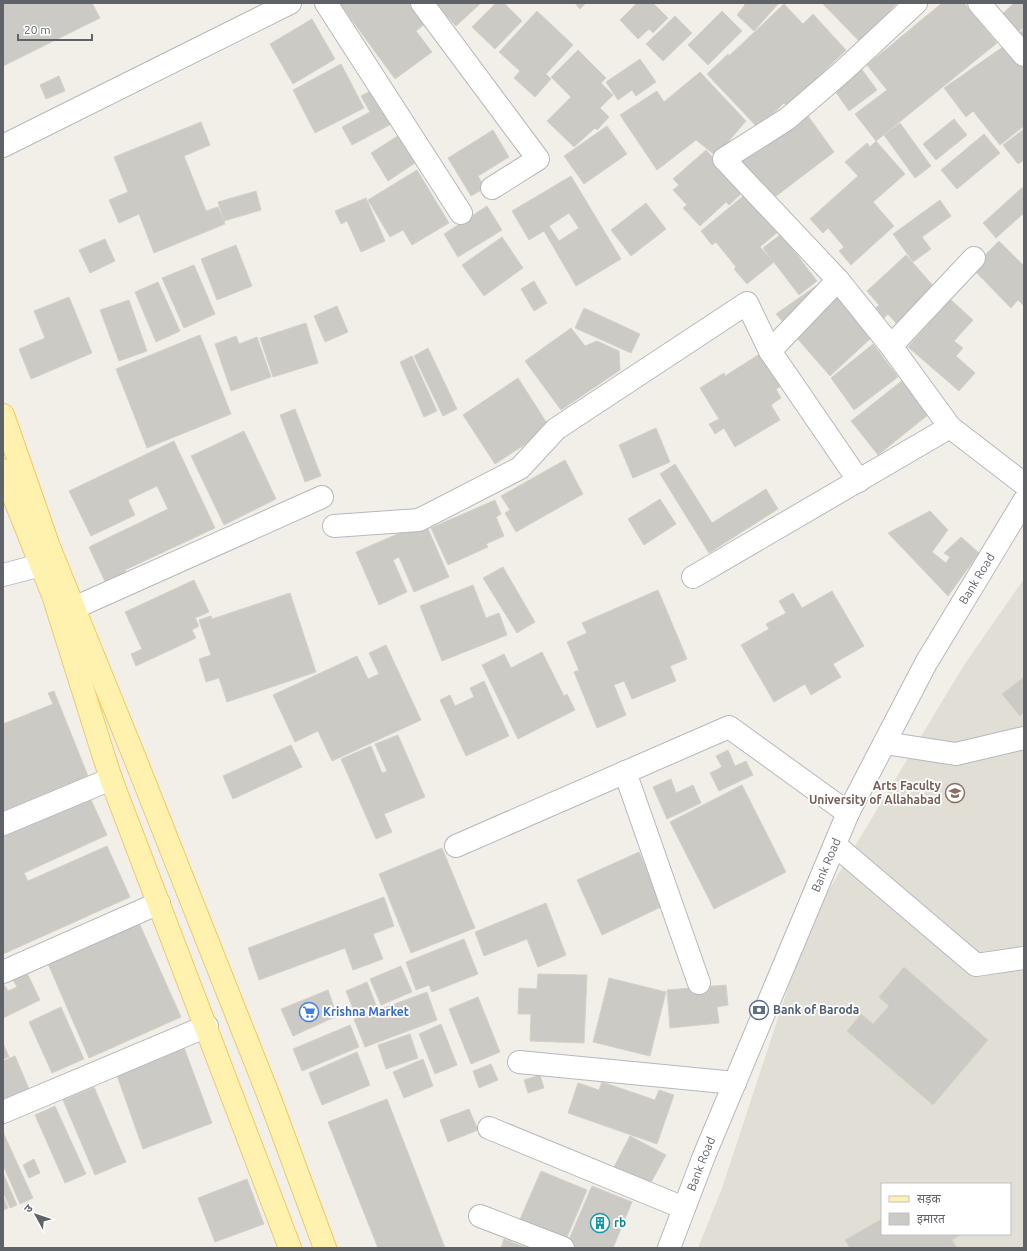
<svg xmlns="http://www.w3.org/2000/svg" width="1027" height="1251" font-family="Ubuntu,'Noto Sans Devanagari',sans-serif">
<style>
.education{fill:#e1ded6;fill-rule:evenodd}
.building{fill:#cccac5;stroke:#d6d1c6;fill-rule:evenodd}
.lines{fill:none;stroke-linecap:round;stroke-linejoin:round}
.minor-casing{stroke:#b5b8bc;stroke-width:24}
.major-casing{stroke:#f2c960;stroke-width:24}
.minor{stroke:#fff;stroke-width:22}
.major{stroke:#fff2af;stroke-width:22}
.labels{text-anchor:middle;stroke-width:3.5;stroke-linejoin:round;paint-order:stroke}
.street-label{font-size:12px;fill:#5f6368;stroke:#fff}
.education-label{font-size:12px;font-weight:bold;fill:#785e54;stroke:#fff;text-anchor:end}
.service-label{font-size:12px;font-weight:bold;fill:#4e5e75;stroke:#fff;text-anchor:start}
.shop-label{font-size:12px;font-weight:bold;fill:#366cbe;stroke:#fff;text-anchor:start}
.culture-label{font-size:12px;font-weight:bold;fill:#0d838f;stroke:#fff;text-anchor:start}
</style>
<rect width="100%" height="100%" fill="#f1efe8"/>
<path class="education" d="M1024,579V1248H698L722,1188L810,921L964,665ZM882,1184H1010V1234H882Z"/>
<path class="building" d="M3,3H92L100,18L3,66Z
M343,3H410L425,24L416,31L432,52L395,79L341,5Z
M435,3H481L456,26Z
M496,3H504L522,21L495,49L472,27Z
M575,3H586L580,9Z
M637,3H653L668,18L653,33L649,29L638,39L620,20Z
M743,3H779L754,31L737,15L745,5Z
M825,3H897L889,11L893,15L860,42L823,4Z
M942,3H964L997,43L876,141L855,114L887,90L867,65Z
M1014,3H1024V27L1016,34L1000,16Z
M784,4L803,24L813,14L846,50L816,79L821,84L792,111L784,103L758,128L707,74L728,54L729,56Z
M537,11L573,45L546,74L551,79L535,97L514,78L520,71L499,52Z
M722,11L742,31L708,65L688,45Z
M675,16L692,33L663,61L646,44Z
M312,19L335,59L293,84L270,44Z
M1024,29V49L1014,38Z
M1007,44L1024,64V126L1000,145L973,111L966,117L944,88Z
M578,50L606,78L601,83L613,95L600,108L609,117L597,130L595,128L574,147L547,121L571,97L551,77Z
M640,59L656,82L636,96L632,90L618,100L606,82Z
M341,64L364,108L315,133L293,90Z
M860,67L877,90L849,111L833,88Z
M700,72L746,121L716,156L696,140L657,170L620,115L657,91L664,102Z
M59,76L65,91L46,99L40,85Z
M378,87L397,121L352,145L342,127L370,112L361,96Z
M803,109L834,152L771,200L740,160Z
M954,119L967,135L936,160L923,144Z
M201,122L210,145L184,156L206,211L218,207L225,224L154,253L139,214L119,223L109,200L128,192L114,157Z
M900,123L931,166L915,178L884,135Z
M607,126L627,154L584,184L564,156Z
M1024,129V160L1018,164L1003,145Z
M493,130L509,157L478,176L485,188L471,196L448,158Z
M404,132L421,159L388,181L371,153Z
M984,134L1000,153L957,189L941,170Z
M876,141L905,174L873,202L894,226L851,265L839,251L844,247L828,228L823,233L810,219L858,176L845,162L867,143L870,147Z
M706,150L744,191L729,205L726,202L700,226L683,208L687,205L673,190L679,185L673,179Z
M417,170L449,223L412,245L403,230L390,237L368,200Z
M571,176L621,259L576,286L544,231L529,240L512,211ZM569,213L579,228L559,241L549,226Z
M1024,186V213L996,238L983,223Z
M256,191L261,210L224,221L218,202Z
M748,192L780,230L760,247L774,262L747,284L734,269L736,267L716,242L712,245L701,231Z
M366,198L385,241L361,252L347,221L341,224L335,211Z
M940,200L951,216L922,237L931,249L913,262L893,234Z
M646,203L666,229L631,256L611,230Z
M487,206L502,230L458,257L444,234Z
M781,234L817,281L799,295L763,248Z
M502,237L523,268L484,296L462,265Z
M105,239L115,261L90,273L79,250Z
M999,241L1024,266V306L1018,300L1011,308L972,268Z
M236,245L252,286L217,300L201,259Z
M906,255L936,289L897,324L888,314L884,318L876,308L879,305L867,291Z
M194,265L215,314L184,328L162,278Z
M534,281L547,303L534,311L521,289Z
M823,281L872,337L830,376L776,314Z
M158,282L180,331L156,342L135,292Z
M69,297L92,353L31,379L19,349L45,338L34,311Z
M950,299L973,320L954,341L963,348L956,356L975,373L959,391L908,347Z
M129,300L147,351L119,361L100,310Z
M337,306L348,332L325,342L314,316Z
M584,308L640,334L631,353L575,328Z
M306,323L318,363L273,377L260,338Z
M571,328L585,346L597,341L619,351L620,370L561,410L525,361Z
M200,335L231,414L147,448L116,369Z
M236,336L239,344L257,337L271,377L231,391L215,344Z
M873,344L898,377L854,410L831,378Z
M428,348L457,409L443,416L414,356Z
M766,350L786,383L776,389L781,398L771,405L780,420L735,447L724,428L715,434L709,424L719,419L700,388L724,373L725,376Z
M412,356L437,411L424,417L400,362Z
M908,376L934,410L878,455L851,421Z
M518,378L550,428L495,464L463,415Z
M295,409L321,476L305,482L280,415Z
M656,428L670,462L633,478L619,445Z
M244,431L276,499L224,525L191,456Z
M174,441L215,528L125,570L129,577L108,588L89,547L168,509L157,486L128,500L135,515L91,536L69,491Z
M565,460L583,494L516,532L505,513L510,510L501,496Z
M675,464L712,523L766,489L778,509L709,553L660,474Z
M660,499L676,524L644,545L628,519Z
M495,500L501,514L496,517L504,536L486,544L488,547L448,565L431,528Z
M930,511L948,530L932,552L946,563L950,557L944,553L961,537L979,553L948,596L888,533Z
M425,522L449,577L414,592L399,557L393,560L407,592L379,605L356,552Z
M503,567L535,622L517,633L483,578Z
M194,580L209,612L195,618L199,626L192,630L196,638L136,666L131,654L142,649L125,612Z
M473,585L486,618L499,613L507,635L442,661L420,606Z
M658,590L687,659L670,666L676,681L632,699L624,681L614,685L626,715L597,728L574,672L579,670L567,642L587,633L582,623Z
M832,591L864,646L833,664L841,677L811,695L805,684L774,702L741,645L769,629L766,624L786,613L779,601L793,593L802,608Z
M290,593L316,672L227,702L219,678L206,682L199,659L211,655L199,620L211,616L212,619Z
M386,645L421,720L332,761L318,731L295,742L273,695L357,656L368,679L379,674L369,653Z
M542,652L564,696L567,694L575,710L518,739L482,665L504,654L511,668Z
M1023,678L1024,712L1020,716L1002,694Z
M484,681L509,736L466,756L440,700L450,695L455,706L474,697L470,688Z
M54,691L88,776L3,811V724L53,704L48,693Z
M398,735L425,797L384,814L392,832L376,839L341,759L371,746L382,773L387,771L375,744Z
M291,745L302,767L233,799L223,776Z
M728,750L735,766L746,761L753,775L719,791L710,773L722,767L716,756Z
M671,779L676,793L693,785L701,803L667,819L653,787Z
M742,785L786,872L714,909L670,822Z
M88,793L107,835L24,873L28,881L107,846L130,897L3,954V831Z
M442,848L475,928L411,953L379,874Z
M639,852L663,906L602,935L577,880Z
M384,897L394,926L373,934L383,959L353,970L345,948L259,980L248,948Z
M546,903L566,955L538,967L527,939L484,956L475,932Z
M136,916L181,1017L89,1058L45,957Z
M464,939L478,974L432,992L429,985L416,990L406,962Z
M401,966L412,992L381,1005L370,979Z
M904,967L988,1040L933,1105L847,1031L861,1014L873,1024L889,1006L879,997Z
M26,971L40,1000L3,1018V983L8,991L17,987L12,978Z
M538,974L587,975L584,1043L530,1041L531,1014H518L519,988L537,989Z
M609,978L666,992L650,1056L593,1042Z
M367,982L376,1005L355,1014L346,991Z
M726,985L728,1005L717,1007L719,1023L670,1028L667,990Z
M328,990L337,1016L293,1036L281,1009Z
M427,992L437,1020L365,1047L354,1019Z
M478,997L500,1052L471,1064L449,1009Z
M61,1007L84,1059L52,1073L29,1022Z
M441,1024L457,1065L435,1074L419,1034Z
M350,1025L359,1047L302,1071L293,1049Z
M410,1034L418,1058L386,1069L378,1045Z
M182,1042L212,1123L143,1149L114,1067Z
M3,1043L9,1057L3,1059Z
M357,1052L370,1085L322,1105L309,1073Z
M15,1056L29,1089L3,1100V1061Z
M423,1059L433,1086L404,1098L393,1072Z
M491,1064L498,1080L479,1088L473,1071Z
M540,1075L544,1088L528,1093L524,1080Z
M602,1082L655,1100L659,1090L674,1095L657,1144L568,1113L578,1083L599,1090Z
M94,1087L126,1162L95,1175L63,1100Z
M387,1099L445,1248H378L328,1122Z
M55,1106L86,1174L65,1183L35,1115Z
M469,1109L478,1130L448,1142L440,1120Z
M3,1132L33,1198L20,1204L3,1165Z
M630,1136L666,1155L648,1188L613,1169Z
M34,1159L40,1173L29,1178L23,1165Z
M541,1171L587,1190L564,1244L518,1224Z
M3,1173L17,1205L10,1208L3,1192Z
M247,1179L264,1224L215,1242L198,1198Z
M592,1186L632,1202L613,1248H576L567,1244Z
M3,1196L8,1208L3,1210Z
M882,1219V1234H962L952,1240L957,1248H850L845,1240Z
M504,1239L527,1248H501Z"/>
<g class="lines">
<g class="minor-casing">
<g id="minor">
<path d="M326,3L461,213"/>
<path d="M422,3L538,159L492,188"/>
<path d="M916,3L843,71L787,119L724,159L838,280L891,346L950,427L1024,484"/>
<path d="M979,3L1024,55"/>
<path d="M3,146L290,3"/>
<path d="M891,346L974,258"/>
<path d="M770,351L838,280"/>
<path d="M334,526L419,520L520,468L556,429L747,303L770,351L859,481"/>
<path d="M3,575L41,565"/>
<path d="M693,577L950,427"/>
<path d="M74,608L322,497"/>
<path d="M885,743L956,754L1024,738"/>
<path d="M625,772L699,983"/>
<path d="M3,824L111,779"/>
<path d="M835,845L976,965L1024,958"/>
<path d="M456,846L729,727L848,813"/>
<path d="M3,972L159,903"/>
<path d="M519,1062L735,1083"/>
<path d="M3,1112L207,1026"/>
<path d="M489,1128L684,1208"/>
<path d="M480,1216L563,1248"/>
<path id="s1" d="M669,1248L704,1156L848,813L926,663L1024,501"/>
</g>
</g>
<g class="major-casing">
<path id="major" d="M3,415L49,547L136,761L270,1099L325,1248
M3,470L53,595L111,779L290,1248"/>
</g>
<use href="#minor" class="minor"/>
<use href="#major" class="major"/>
</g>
<defs>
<g id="university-ring" transform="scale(1)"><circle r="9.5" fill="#fff" stroke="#8d6e63" stroke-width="1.5"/><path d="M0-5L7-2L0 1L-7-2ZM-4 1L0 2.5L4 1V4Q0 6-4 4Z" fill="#8d6e63"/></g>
<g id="bank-ring" transform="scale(1)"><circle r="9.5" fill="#fff" stroke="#5c6f8a" stroke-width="1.5"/><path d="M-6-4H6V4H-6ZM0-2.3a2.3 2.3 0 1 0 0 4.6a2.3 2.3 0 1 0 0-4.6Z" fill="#5c6f8a"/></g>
<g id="supermarket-ring" transform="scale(1)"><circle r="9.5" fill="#fff" stroke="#3f7fe0" stroke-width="1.5"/><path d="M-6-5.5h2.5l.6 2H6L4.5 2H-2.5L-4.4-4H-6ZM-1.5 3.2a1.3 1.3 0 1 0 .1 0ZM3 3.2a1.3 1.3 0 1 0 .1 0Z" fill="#3f7fe0"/></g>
<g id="building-ring" transform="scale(1)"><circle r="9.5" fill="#fff" stroke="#0f9aa8" stroke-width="1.5"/><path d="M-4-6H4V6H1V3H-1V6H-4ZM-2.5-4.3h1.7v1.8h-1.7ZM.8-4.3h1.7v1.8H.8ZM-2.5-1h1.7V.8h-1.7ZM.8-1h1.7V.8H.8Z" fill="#0f9aa8"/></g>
</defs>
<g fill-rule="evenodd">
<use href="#university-ring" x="955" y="793"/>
<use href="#bank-ring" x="759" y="1010"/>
<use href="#supermarket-ring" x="309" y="1012"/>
<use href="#building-ring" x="600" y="1223"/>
</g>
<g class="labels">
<g class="street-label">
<text dy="4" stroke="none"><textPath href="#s1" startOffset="738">Bank Road</textPath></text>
<text dy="4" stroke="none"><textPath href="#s1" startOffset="414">Bank Road</textPath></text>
<text dy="4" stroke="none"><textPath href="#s1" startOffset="90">Bank Road</textPath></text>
</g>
<g class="education-label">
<text x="941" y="790">Arts Faculty<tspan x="941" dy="14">University of Allahabad</tspan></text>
</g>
<g class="service-label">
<text x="773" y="1014">Bank of Baroda</text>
</g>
<g class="shop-label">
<text x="323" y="1016">Krishna Market</text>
</g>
<g class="culture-label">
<text x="614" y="1227">rb</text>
</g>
</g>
<rect width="1027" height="1251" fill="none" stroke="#5f6368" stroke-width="8"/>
<rect x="881" y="1183" width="130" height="52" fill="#ffffff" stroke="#bfc1c3"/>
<rect x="889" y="1196" width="20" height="6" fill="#fff2af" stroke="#bfc1c3"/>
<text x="917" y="1203" font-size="12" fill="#5f6368">सड़क</text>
<rect x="889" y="1213" width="20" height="12" fill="#cccac5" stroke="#bfc1c3"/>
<text x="917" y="1223" font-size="12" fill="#5f6368">इमारत</text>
<g transform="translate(36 1215) rotate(310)" stroke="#ffffff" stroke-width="3" paint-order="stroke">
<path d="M0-3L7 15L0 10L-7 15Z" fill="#5f6368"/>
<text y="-6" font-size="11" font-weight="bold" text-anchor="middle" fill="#5f6368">उ</text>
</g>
<path d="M18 34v6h74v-6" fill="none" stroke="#5f6368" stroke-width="2"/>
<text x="24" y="34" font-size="12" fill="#5f6368" stroke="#ffffff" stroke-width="3" paint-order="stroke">20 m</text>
</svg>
